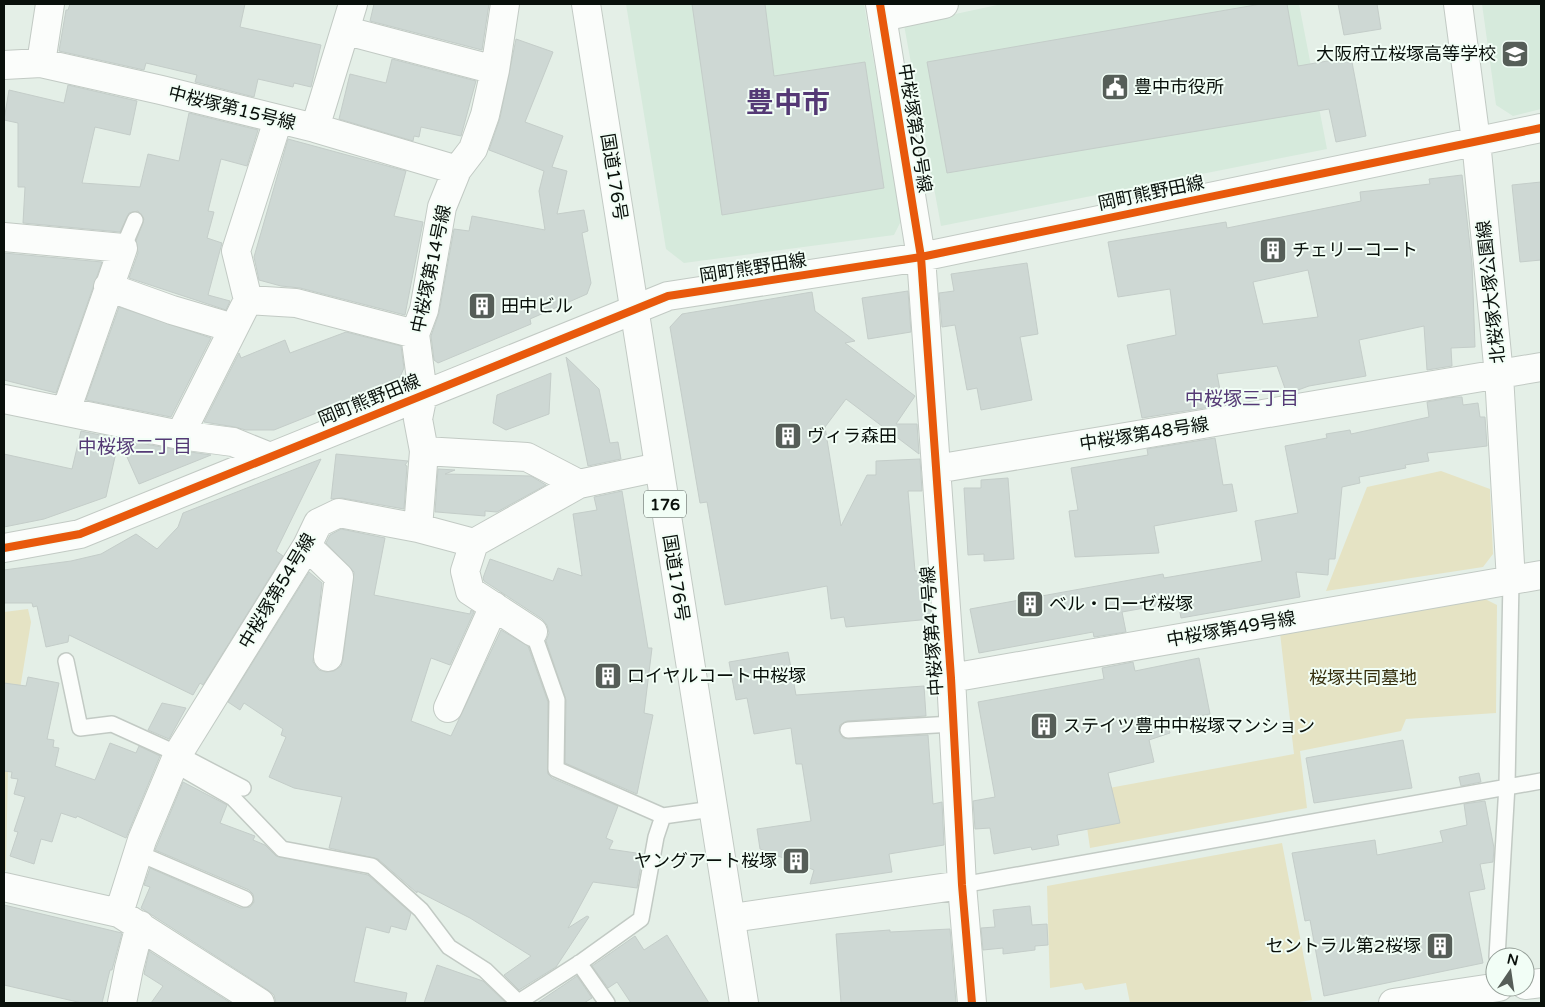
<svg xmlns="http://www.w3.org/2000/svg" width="1545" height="1007" font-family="'Varela Round','Noto Sans JP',sans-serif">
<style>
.built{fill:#d6eadc}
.green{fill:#e5e3c4}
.building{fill:#ced8d4;stroke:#c4cdc9;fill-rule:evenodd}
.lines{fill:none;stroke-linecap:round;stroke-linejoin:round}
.lane-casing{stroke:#c2cac4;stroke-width:18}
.street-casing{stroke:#c2cac4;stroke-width:30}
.highway-casing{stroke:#c2cac4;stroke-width:30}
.lane{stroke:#fbfdfb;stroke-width:15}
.street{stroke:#fbfdfb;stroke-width:28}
.highway{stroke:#fbfdfb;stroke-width:28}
.cycleway-casing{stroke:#f2fef6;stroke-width:11}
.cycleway{stroke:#e8590c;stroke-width:8}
.labels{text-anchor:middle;stroke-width:4;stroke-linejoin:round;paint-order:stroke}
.shield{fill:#f2fef6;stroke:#4f5752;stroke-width:1}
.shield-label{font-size:16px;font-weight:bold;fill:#09100b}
.poi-label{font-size:18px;fill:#09100b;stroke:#f2fef6;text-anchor:start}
.street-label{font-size:18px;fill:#09100b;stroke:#f2fef6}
.park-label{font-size:18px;fill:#362f0e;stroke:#f2fef6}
.neighbourhood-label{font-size:19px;fill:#543975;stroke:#f2fef6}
.town-label{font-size:28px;font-weight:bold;fill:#543975;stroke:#f2fef6}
</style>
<rect width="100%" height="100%" fill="#e4efe7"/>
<path class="built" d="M626,4H864L901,221L894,235L684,263L666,249Z
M1002,4H1299L1327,149L941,226L904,25Z
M1482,4H1541V109L1513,116L1496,105Z"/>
<path class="green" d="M1441,471L1490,489L1493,554L1483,567L1326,591L1367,487Z
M1479,596L1497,605L1496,713L1406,719L1401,731L1300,751L1307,808L1090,848L1082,793L1294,754L1280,633Z
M28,609L31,622L8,762L6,870L4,872V612Z
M1282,843L1312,1000L1293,1003H1130L1126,983L1085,990L1082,983L1050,988L1047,886Z"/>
<path class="building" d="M70,4H245L240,27L321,45L311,87L294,83L293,87L258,79L254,97L195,82L197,75L146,63L144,70L59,51L66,10H68Z
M374,4H489L482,50L370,21Z
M692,4H765L774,76L865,62L884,188L722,215Z
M1261,4H1287L1298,66L1351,57L1366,136L1336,142L1329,109L947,173L927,62Z
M1338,4H1377L1381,29L1344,35Z
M516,39L553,52L525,122L563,136L552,167L567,171L557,214L584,210L588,231L582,233L591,283L587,294L530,319L531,324L438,363L434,360L431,336L439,313L454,229L469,231L472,216L545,230L539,191L544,171L489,150L500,118Z
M392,59L476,81L461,136L421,127L419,137L414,136L413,141L339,119L350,74L386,83Z
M68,85L137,101L130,135L95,127L82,183L140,187L148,154L179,161L189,113L258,130L247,166L221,159L208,211L214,212L207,238L222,243L208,295L230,301L226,310L129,278L138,253L136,241L144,219L138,211L129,213L120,232L23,223L25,187H18V123L4,120L9,90L64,103Z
M288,139L406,171L394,216L423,222L405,315L300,288L281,286L259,280L254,257Z
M1462,175L1472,264L1475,347L1451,348L1452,366L1427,370L1424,326L1359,340L1366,376L1309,386L1287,394L1277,366L1217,374L1222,400L1210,403V407L1142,418L1127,345L1176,335L1170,289L1118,297L1108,242L1226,222L1227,228L1361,201L1360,192L1430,184L1429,179ZM1308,270L1318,317L1263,324L1253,282Z
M1541,182V260L1520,262L1512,185Z
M4,253L102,262L56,393L4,380Z
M1027,263L1038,334L1020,337L1032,400L981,410L977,388L967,390L955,325L942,327L939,293L954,291L951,274Z
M908,291L911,332L868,339L862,298Z
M812,292L815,311L855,341L845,343L915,396L896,424H917L919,454L846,399L825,427L841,526L867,475H876V461L920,459L922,491H908L915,571L928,570L931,619L846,627L844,617L831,619L827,586L725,605L707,502L700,503L670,327L682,314Z
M119,307L211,338L171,417L86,400Z
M346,332L401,346L404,368L400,377L373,388L374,390L274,430H246L235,427L204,422L239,353L241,358L285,340L290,353Z
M566,357L599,389L610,443L618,442L621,459L588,466Z
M551,373L549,414L506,430L493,423L497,395Z
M1455,397H1462L1463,405L1478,403L1480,417H1485L1487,446L1427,453L1429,461L1405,465L1406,468L1359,477L1360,483L1342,487L1335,559H1329L1328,575L1296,572L1300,597L1181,618L1178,602L1122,612L1126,632L1094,637L1093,632L979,653L970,609L1163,574L1164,578L1262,561L1255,521L1298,513L1285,446L1327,438L1326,434L1350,430L1351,434L1429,417L1427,402Z
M81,431L119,439L106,497L44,519L4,527V454L72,469Z
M1215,438L1223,485L1232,484L1237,511L1154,526L1159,553L1075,557L1069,511L1078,510L1071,468L1148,455L1147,449Z
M119,439L177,450L211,455L139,484Z
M336,454L408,461L405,465L407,466L404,509L342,498L331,499Z
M321,459L276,551L283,556L203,685L200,683L193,695L69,635L68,642L46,647L37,606L33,607L32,603H4V570L71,561L101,554L136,534L157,549L178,527L183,513Z
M438,469L455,470L445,474L531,476L546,485L497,512L485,511V516L437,512H435Z
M1008,478L1014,559L984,561V554L968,555L964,488H981V480Z
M622,491L648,648H652L644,713L653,715L637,794L565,763L566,700L546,641L549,633L547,625L542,619L484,581L483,578L490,559L553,581L558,568L582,576L573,514L597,510L594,497Z
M341,529L385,538L374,595L470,614L471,610L474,612L450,665L431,658L411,721L451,736L501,630L528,646L548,702V774L552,778L618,806L606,838L613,841L609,849L643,854L637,888L593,882L568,928L587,916L589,917L556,967L519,990L504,975L531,956L470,918L417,891V893L378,859L329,848L342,797L294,788L269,777L286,737L281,735L283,729L244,703L240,710L228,702L309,572L322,583L313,662L319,670L326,672L334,671L341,666L343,659L354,572L326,543L330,535Z
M788,652L796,695L924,686L926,716L847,721L840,725L839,731L843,738L849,739L928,735L933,804L942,802L944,845L889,854L892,872L810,884L814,870L760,849L757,829L811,821L802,764H796L791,728L754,734L747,698L736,700L729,662Z
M1199,658L1210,714L1167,722L1170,733L1149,740L1154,762L1108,773L1120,823L1057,835L1059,845L1032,850L1031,847L994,854L990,828L975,829L973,801L995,797L978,702L1104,679L1102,668L1133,662L1135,671Z
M28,677L59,683L47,739L54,740L53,747L59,748L55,766L95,780L110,743L136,753L139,746L160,756L126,838L77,816L76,818L61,813L52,842L41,839L34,864L10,856L18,832L14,831L25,797L14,794L18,779L11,778L12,772L4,771V683L26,686Z
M162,703L186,708L169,739L148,730Z
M1403,740L1412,788L1314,803L1306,758Z
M1479,773L1481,782L1461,786L1459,777Z
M183,782L227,805L220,823L255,836L253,840L265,845L276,856L368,875L411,913L406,930L391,926L389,933L366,927L354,982L407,993L405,1003H276L274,995L268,990L141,908L150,887L144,885L150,868L241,908L250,907L254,902L253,894L249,890L155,850Z
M1485,801L1494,848L1493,862L1480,864L1485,889L1469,892L1483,963L1324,996L1310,920L1305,921L1292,853L1375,840L1377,855L1443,842L1440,831L1467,825L1464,804Z
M4,905L122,933L112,970H110L102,1003H82L4,985Z
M1030,906L1032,925L1047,924L1048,945L1035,946V950L1003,954V948L983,950L981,928L995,927L993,910Z
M950,929L956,1003H841L836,934L890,930V932Z
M667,935L709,1003H631L617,982L608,988L592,966L635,936L644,950Z
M149,951L231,1003H151L163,986L144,974Z
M437,965L483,981L506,1003H424Z
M577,976L592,998L584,1003H537Z"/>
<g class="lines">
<g class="lane-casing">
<path id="lane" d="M123,248L135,220
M533,632L557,700L556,769L663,816
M66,661L80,728L112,724L178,754L243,788
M848,730L953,724
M174,764L233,798L282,849L372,866L421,910L449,947L485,970L518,1002
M138,853L245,899
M962,885L1541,781
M1497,957L1507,785L1511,581
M579,963L607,1003
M517,1003L581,962L641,919L656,837L663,816L712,809"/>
</g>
<g class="street-casing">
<path id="street" d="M505,4L495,70L485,115L473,149L457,170L442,207L424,310L415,334L423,394L418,419L424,451L527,457L579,484
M880,4L921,257L951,678L962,885L972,1003
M1458,4L1476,141L1499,375L1511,581
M882,17L944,4
M347,31L495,70
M41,63L50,4
M4,65L41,63L161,90L315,128L457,170
M315,128L353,4
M4,237L123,248L66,411
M108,287L172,310L233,328
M248,300L236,251L278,120
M4,399L180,435L233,442L270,457
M180,435L248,300L296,303L415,334
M936,469L1541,367
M418,528L424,451
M474,543L465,571L470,591L533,632
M307,546L339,577L328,657
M4,548L80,534L668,296L921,257L1541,128
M951,678L1541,575
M448,708L494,606
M4,887L119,913L260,1003
M119,913L142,840L178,754L307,546L318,523L339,513L418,528L474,543L579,484L659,467
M732,918L962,885
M1525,985L1541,983
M122,1003L129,968L140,925
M1393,1003L1499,987"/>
</g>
<g class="highway-casing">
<path id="highway" d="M586,4L744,1003"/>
</g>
<use href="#lane" class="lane"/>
<use href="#street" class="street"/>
<use href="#highway" class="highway"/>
<g class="cycleway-casing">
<path id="cycleway" d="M880,4L921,257L951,678L962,885L972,1003
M4,548L80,534L668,296L921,257L1541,128"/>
</g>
<use href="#cycleway" class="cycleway"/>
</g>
<defs>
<g id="school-square" transform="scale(1.4375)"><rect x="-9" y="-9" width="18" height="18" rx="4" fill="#565e58" stroke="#f2fef6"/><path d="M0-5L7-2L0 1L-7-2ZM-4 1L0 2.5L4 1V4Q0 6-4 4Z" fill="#fff"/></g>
<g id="civic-square" transform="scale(1.4375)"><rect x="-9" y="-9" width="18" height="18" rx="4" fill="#565e58" stroke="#f2fef6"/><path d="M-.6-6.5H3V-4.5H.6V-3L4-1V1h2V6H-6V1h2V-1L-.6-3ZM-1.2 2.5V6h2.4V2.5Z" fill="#fff"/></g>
<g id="building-square" transform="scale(1.4375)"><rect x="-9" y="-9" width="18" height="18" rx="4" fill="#565e58" stroke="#f2fef6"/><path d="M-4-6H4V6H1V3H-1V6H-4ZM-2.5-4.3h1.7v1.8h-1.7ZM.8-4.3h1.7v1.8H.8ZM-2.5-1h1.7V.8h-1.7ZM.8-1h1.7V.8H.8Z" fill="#fff"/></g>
</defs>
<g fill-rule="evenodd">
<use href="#school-square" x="1515" y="54"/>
<use href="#civic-square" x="1115" y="87"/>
<use href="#building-square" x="1273" y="250"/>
<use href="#building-square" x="482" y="306"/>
<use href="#building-square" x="788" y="436"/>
<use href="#building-square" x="1030" y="604"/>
<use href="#building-square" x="608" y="676"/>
<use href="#building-square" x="1044" y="726"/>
<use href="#building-square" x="796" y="861"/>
<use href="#building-square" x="1440" y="946"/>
</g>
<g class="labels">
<rect class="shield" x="644" y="490.5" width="42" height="27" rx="4"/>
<g class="shield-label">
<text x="665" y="510">176</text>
</g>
<g class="poi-label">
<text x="1496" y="60" text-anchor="end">大阪府立桜塚高等学校</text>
<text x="1134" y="93">豊中市役所</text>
<text x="1292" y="256">チェリーコート</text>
<text x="501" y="312">田中ビル</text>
<text x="807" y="442">ヴィラ森田</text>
<text x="1049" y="610">ベル・ローゼ桜塚</text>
<text x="627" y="682">ロイヤルコート中桜塚</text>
<text x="1063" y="732">ステイツ豊中中桜塚マンション</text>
<text x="777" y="867" text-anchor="end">ヤングアート桜塚</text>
<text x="1421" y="952" text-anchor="end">セントラル第2桜塚</text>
</g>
<g class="street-label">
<text transform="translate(232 108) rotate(14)" y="6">中桜塚第15号線</text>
<text transform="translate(915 128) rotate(81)" y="6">中桜塚第20号線</text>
<text transform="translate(614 177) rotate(81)" y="6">国道176号</text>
<text transform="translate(1151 193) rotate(-12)" y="6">岡町熊野田線</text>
<text transform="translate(753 268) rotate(-9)" y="6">岡町熊野田線</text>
<text transform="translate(431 269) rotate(-78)" y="6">中桜塚第14号線</text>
<text transform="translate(1491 292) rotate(-96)" y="6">北桜塚大塚公園線</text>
<text transform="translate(369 400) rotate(-22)" y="6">岡町熊野田線</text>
<text transform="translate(1144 434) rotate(-9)" y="6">中桜塚第48号線</text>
<text transform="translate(676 578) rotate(81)" y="6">国道176号</text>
<text transform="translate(277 591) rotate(-59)" y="6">中桜塚第54号線</text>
<text transform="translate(1231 629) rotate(-10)" y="6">中桜塚第49号線</text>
<text transform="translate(932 631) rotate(-94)" y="6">中桜塚第47号線</text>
</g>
<g class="park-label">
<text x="1363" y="684">桜塚共同墓地</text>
</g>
<g class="neighbourhood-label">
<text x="1242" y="405">中桜塚三丁目</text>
<text x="135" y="453">中桜塚二丁目</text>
</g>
<g class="town-label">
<text x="788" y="112">豊中市</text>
</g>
</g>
<rect width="1545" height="1007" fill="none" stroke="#09100b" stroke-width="10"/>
<g transform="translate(1510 972) rotate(13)"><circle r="24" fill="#f2fef6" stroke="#959f98"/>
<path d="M0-4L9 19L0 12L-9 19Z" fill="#565e58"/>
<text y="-8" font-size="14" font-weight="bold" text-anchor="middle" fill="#09100b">N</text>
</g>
</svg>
